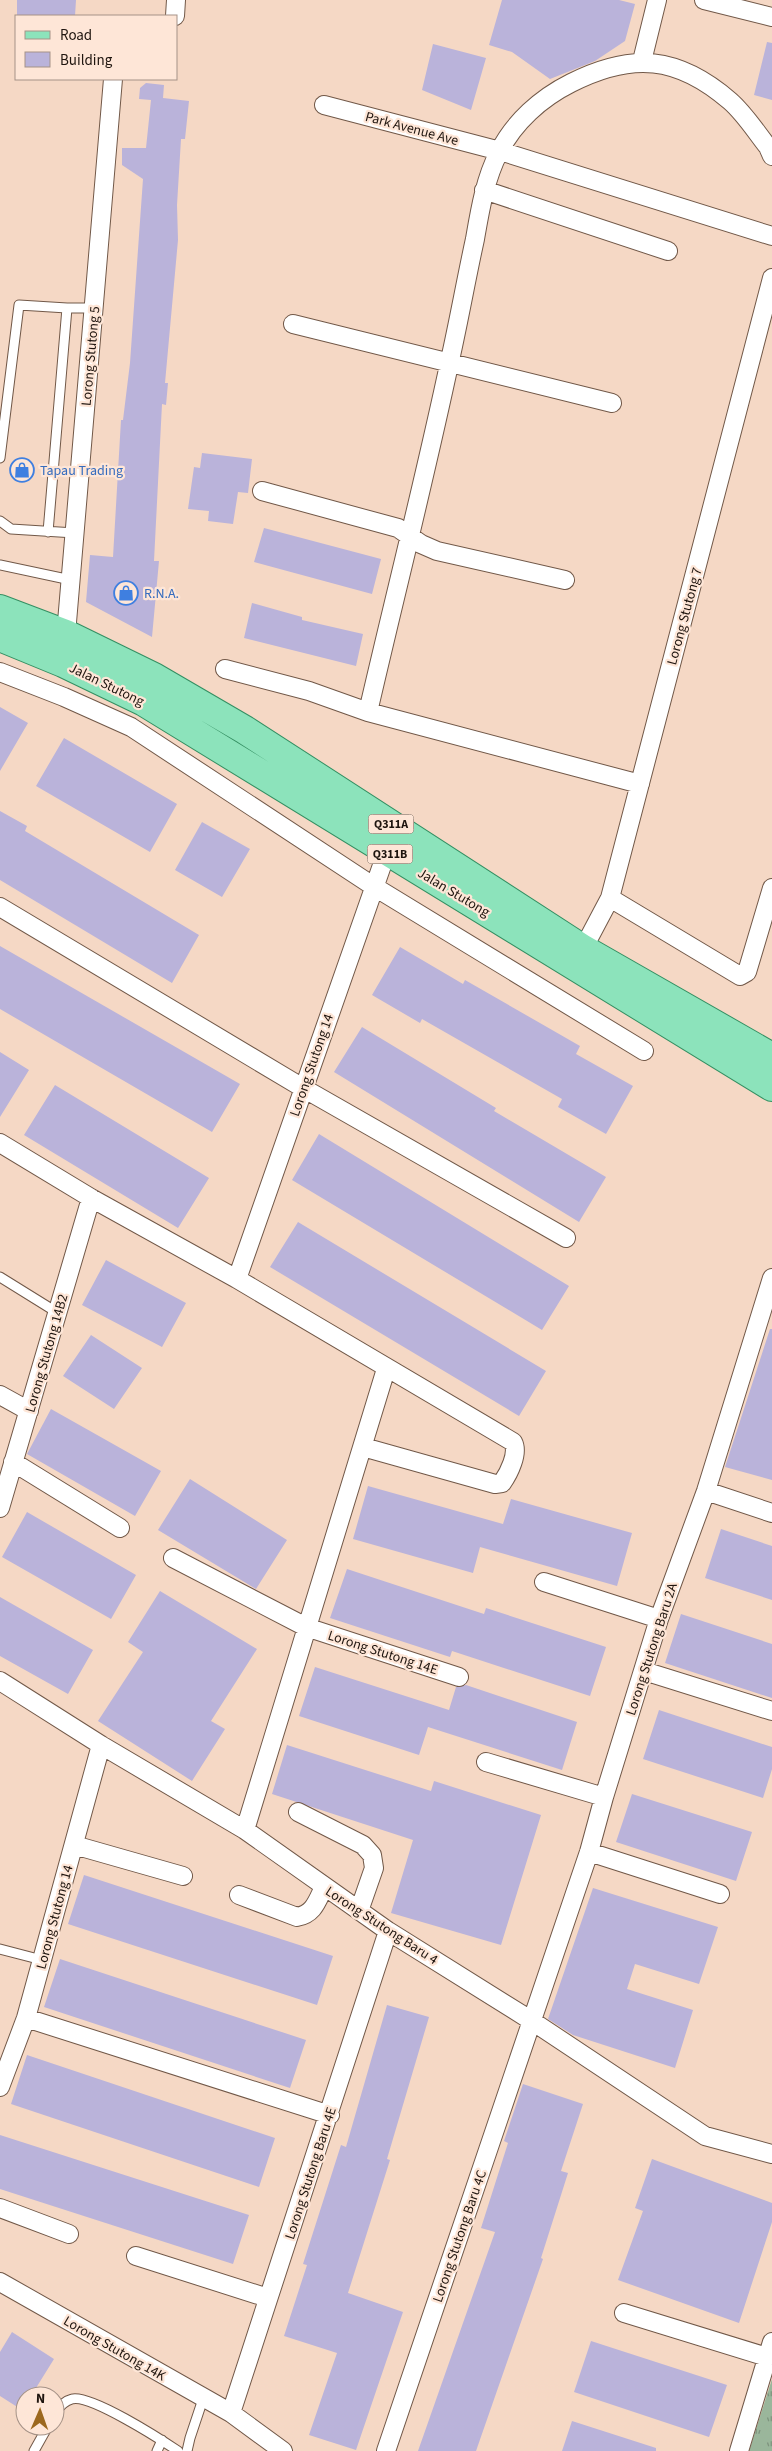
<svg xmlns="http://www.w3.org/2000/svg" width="772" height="2451" font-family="'Source Sans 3',sans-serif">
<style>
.grass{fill:url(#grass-tufts)}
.building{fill:#bab3da}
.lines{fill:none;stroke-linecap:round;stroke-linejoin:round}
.lane-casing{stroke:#715848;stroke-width:11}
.street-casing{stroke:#715848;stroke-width:20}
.primary-casing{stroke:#348f62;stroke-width:30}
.lane{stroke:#fff;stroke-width:9}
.street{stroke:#fff;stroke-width:18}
.primary{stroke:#8ce3bb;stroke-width:28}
.labels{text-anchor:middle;stroke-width:4.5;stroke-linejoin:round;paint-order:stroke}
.shield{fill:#fee6d7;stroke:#62544b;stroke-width:1}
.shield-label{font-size:12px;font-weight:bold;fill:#1f150f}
.street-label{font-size:14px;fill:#1f150f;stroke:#fee6d7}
.shop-label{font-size:14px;fill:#366cbe;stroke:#fee6d7;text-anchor:start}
</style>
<defs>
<pattern id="grass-tufts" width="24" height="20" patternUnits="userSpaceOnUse" patternTransform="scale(1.25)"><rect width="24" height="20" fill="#9ab69b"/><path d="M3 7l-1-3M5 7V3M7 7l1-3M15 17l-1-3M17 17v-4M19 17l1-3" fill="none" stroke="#7d937d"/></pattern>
</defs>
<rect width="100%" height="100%" fill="#f5d8c5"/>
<path class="grass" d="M772,2379V2451H749Z"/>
<path class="building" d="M17,0H76L75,16H17Z
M502,0H619L635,4L625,41L595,61L550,79L512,52L489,45Z
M767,42L772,43V100L754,95Z
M433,44L486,58L471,110L422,90Z
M146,83L164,85L163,98L189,101L185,139H181L177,205L178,240L165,383H168L166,405L162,404L154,561H159L152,637L86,602L90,555L113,557L121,420H123L130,363L143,179L122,165V148H146L151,100L139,99L140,88Z
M202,453L252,459L248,493L238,492L233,524L208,521L209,511L188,509L194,467L200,468Z
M264,528L381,559L372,594L254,562Z
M252,603L302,617V620L363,634L356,666L244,638Z
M0,707L28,723L0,771Z
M64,738L177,804L150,852L36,786Z
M0,811L27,826L25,831L199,935L172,983L0,880Z
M202,822L250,849L222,897L175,870Z
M0,946L240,1084L212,1132L0,1009Z
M400,947L463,984L465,980L580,1046L576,1054L633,1086L606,1134L558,1107L562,1099L422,1019L420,1023L372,995Z
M362,1027L496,1108L494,1111L606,1177L579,1222L334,1072Z
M0,1052L29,1070L0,1117Z
M55,1085L209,1178L178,1228L24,1135Z
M319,1134L569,1286L542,1330L292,1180Z
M298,1222L546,1371L519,1416L270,1267Z
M106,1260L186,1303L162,1347L82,1305Z
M770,1329H772V1480L725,1467Z
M91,1335L142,1368L114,1409L63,1376Z
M51,1409L161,1471L135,1516L27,1454Z
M190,1479L287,1540L256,1589L158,1530Z
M368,1486L503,1524L511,1499L632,1533L617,1586L480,1547L473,1573L353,1539Z
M27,1512L136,1575L111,1619L2,1557Z
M721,1529L772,1546V1600L705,1578Z
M347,1569L484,1614L486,1608L606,1647L590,1696L452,1651L450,1657L330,1618Z
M160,1591L257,1649L211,1721L225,1729L192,1781L98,1721L143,1652L128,1642Z
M0,1597L93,1650L68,1694L0,1656Z
M681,1614L772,1644V1698L665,1663Z
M315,1667L449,1710L456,1687L466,1685L577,1722L562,1770L428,1727L419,1755L299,1716Z
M659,1710L772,1747V1769L763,1798L643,1759Z
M287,1745L431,1791L434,1781L541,1815L501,1945L391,1913L413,1840L272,1794Z
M632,1794L752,1832L736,1881L616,1842Z
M84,1875L333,1956L317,2005L68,1924Z
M593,1888L718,1927L699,1984L635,1964L627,1989L693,2010L675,2068L573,2035L548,2019Z
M60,1959L306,2040L290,2088L44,2007Z
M387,2005L429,2017L387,2159L390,2160L348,2293L403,2312L356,2450L309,2435L337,2353L284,2336L307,2265L303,2264L341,2145L346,2147Z
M27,2055L275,2138L259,2187L11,2104Z
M523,2084L583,2104L561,2171L568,2173L541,2258L543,2259L476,2451H418L495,2232L481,2228L508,2143L504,2141Z
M0,2135L249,2215L233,2264L0,2189Z
M652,2159L772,2203V2222L739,2323L618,2280L643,2211L635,2208Z
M12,2332L54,2359L31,2396H25V2405L22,2410L0,2396V2352Z
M591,2341L727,2385L709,2437L574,2392Z
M572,2421L656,2448V2451H562Z"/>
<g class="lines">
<g class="lane-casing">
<path id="lane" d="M67,308H94
M0,458L19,305L67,308L48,532
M0,521L11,529L75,533
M0,565L71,580
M0,1277L58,1313
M0,1949L42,1960
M55,2413C59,2407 64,2401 72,2399C90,2394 160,2439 178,2451
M34,2451L48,2426
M157,2451L162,2440
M187,2451L190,2438L203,2399"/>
</g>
<g class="street-casing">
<path id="street" d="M704,0L772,17
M175,16L176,0
M642,61L657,0
M324,105L500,151L772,236
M484,190L668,251
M293,324L612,403
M262,491L398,528L421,544L437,551L565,580
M66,634L113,79
M225,669L309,691L368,712L640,784
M0,672L64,697L131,727L373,886L644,1051
M368,712C395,595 425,478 450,360C459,320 466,280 475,239C480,210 485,179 499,152C514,122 541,98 571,83C632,52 678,56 730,101C745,114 756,132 768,147L772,156
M610,898L740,976L747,972L772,888
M0,907L303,1088L566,1238
M583,949L610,898L772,278
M0,1143L91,1198L237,1279L513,1442C519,1453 509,1473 502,1483L495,1484L363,1447
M237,1279L387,851
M0,1395L29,1411
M13,1462L120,1528
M706,1491L772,1513
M0,1508L91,1198
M173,1558L306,1627L459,1677
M544,1582L659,1619
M644,1671L772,1711
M0,1681L101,1745L245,1830L388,1931L532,2021L705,2136L772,2154
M486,1762L604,1797
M298,1812L363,1845L372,1855L374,1868L359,1911
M245,1830L386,1369
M74,1845L183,1876
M589,1852L720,1894
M239,1895L297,1917C314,1914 317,1901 324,1887
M26,2018L330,2115
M0,2087L26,2018L101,1745
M0,2208L69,2234
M136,2256L268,2298
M0,2282L231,2413L283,2451
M624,2313L767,2357
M231,2413L388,1931
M386,2451L589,1852L604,1797L659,1619L706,1491L772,1278
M739,2451L772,2342"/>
</g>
<g class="primary-casing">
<path id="primary" d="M0,609L66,634L154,677L245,730L583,949L772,1057
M0,637L63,663L144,702L772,1087"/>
</g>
<use href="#lane" class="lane"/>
<use href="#street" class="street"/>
<use href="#primary" class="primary"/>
</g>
<defs>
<g id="shop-ring" transform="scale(1.25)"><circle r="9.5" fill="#fee6d7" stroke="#3f7fe0" stroke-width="1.5"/><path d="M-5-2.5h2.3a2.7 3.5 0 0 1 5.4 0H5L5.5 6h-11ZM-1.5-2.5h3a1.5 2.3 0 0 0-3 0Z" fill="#3f7fe0"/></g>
</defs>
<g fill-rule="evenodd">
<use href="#shop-ring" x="22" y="470"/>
<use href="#shop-ring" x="126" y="593"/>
</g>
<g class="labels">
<g class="shield">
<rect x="368.5" y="814.5" width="45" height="19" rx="4"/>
<rect x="367.5" y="844.5" width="45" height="19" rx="4"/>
</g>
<g class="shield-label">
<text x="391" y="828">Q311A</text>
<text x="390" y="858">Q311B</text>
</g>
<g class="street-label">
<text transform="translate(412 128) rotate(15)" y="5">Park Avenue Ave</text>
<text transform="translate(90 356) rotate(-85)" y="5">Lorong Stutong 5</text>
<text transform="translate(684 616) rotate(-75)" y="5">Lorong Stutong 7</text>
<text transform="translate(107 684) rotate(26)" y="5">Jalan Stutong</text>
<text transform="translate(454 892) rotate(31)" y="5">Jalan Stutong</text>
<text transform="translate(311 1065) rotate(-71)" y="5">Lorong Stutong 14</text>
<text transform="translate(46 1353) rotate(-74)" y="5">Lorong Stutong 14B2</text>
<text transform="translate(651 1649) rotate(-72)" y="5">Lorong Stutong Baru 2A</text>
<text transform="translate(383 1652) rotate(18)" y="5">Lorong Stutong 14E</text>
<text transform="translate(54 1917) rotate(-75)" y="5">Lorong Stutong 14</text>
<text transform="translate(382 1925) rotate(33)" y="5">Lorong Stutong Baru 4</text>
<text transform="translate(310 2173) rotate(-72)" y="5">Lorong Stutong Baru 4E</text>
<text transform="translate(459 2236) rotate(-71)" y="5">Lorong Stutong Baru 4C</text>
<text transform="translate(115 2348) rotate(30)" y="5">Lorong Stutong 14K</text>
</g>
<g class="shop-label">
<text x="40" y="475">Tapau Trading</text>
<text x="144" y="598">R.N.A.</text>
</g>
</g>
<rect x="15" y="15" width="162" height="65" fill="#fee6d7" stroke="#a59287"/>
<rect x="25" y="31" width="25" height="8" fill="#8ce3bb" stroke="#a59287"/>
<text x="60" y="40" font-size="15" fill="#1f150f">Road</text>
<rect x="25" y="52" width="25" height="15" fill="#bab3da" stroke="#a59287"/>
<text x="60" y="65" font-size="15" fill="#1f150f">Building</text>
<g transform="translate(40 2411) rotate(2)"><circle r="24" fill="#fee6d7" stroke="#a59287"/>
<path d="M0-4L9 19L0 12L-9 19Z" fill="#9c681e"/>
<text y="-8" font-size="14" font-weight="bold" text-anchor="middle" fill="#1f150f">N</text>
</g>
</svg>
